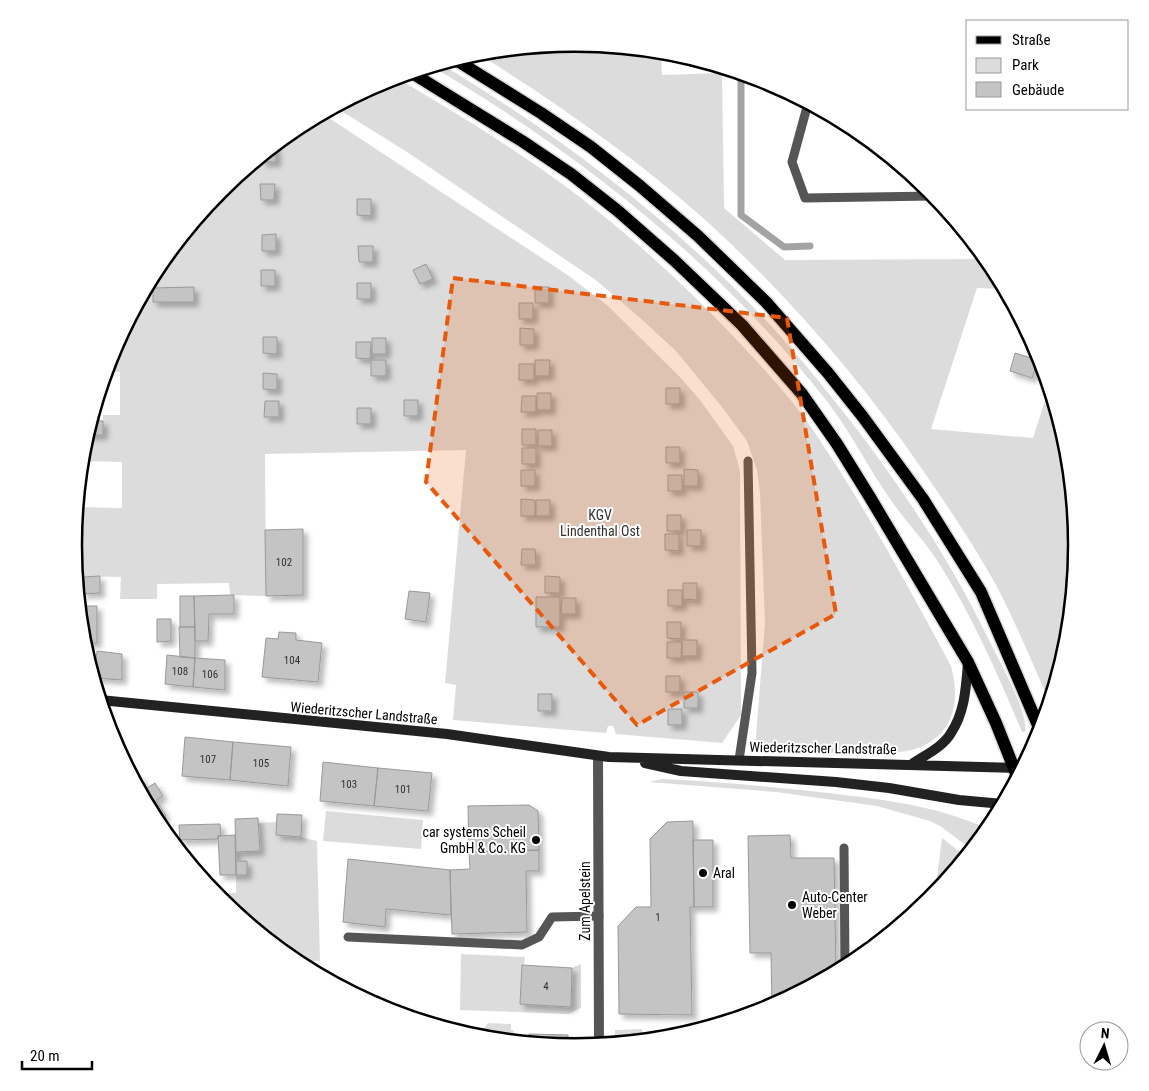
<svg xmlns="http://www.w3.org/2000/svg" width="1149" height="1091" font-family="'Roboto Condensed',sans-serif">
<style>
.green{fill:#dcdcdc}
.lines{fill:none;stroke-linecap:round;stroke-linejoin:round}
.stream{stroke:#a3a3a3;stroke-width:7}
.building{fill:#c4c4c4;stroke:#999;filter:url(#shadow)}
.primary-casing{stroke:#dbdbdb;stroke-width:15}
.lane{stroke:#555;stroke-width:9}
.street{stroke:#555;stroke-width:10}
.secondary{stroke:#222;stroke-width:10}
.primary{stroke:#000;stroke-width:12}
.marked{fill:#e8590c;fill-opacity:0.2;stroke:#e8590c;stroke-width:4;stroke-dasharray:10 6;stroke-linejoin:round}
.poi-dot{fill:#000;stroke:#fff;stroke-width:2}
.labels{text-anchor:middle;stroke-width:4;stroke-linejoin:round;paint-order:stroke}
.number-label{font-size:11px;fill:#313131}
.park-label{font-size:14px;fill:#333;stroke:#fff}
.street-label{font-size:14px;fill:#000;stroke:#fff}
.poi-label{font-size:14px;fill:#000;stroke:#fff;text-anchor:start}
.rim{fill:none;stroke:#000;stroke-width:2.5}
</style>
<defs>
<filter id="shadow"><feDropShadow dx="4.5" dy="4.5" stdDeviation="2.5" flood-color="#0004"/></filter>
</defs>
<rect width="100%" height="100%" fill="#fff"/>
<path class="green" d="M575,44L661,52L662,75L722,73L724,208L785,260L986,259L992,267L1003,289L977,288L931,429L1033,438L1049,388L1067,448L1076,546L1067,644L1049,701C1032,662 1016,623 996,585C974,545 948,507 922,469C859,377 785,292 702,217C633,156 555,102 477,53Z
M441,64C555,133 663,213 756,310C792,347 824,387 856,428C906,494 951,562 987,636C997,657 1029,712 1025,732H1022C998,675 973,617 940,565C925,541 906,522 890,499C868,467 850,431 826,400C717,262 583,156 433,67Z
M397,78C444,106 491,134 537,166C608,215 673,273 733,336C761,366 790,396 813,430C864,505 908,586 951,666C961,702 954,736 915,749C903,753 889,752 877,753C836,754 796,751 755,748L765,623L760,493L757,470L747,441L722,407L676,351L639,317L597,281L407,152L335,107L383,82Z
M323,114L569,276L608,306L679,376L700,400L733,446L740,471L741,715L722,743L616,734L613,726H608L606,733L453,720L456,685L445,683L466,450L265,454L266,596L230,595L229,583L157,584V599H120L121,577L76,576L73,545L76,507L122,508V462L81,461L82,447L86,435H103V415H120V372H105L111,353L157,267L220,191L296,128Z
M662,779C711,781 761,786 810,791C870,798 932,803 988,829L971,849L940,826L930,821L877,806L776,792L649,782Z
M326,811L423,820L421,849L323,841Z
M276,822V835L301,837L317,841L320,961H294L220,900L214,893H236V875H246L247,861H236V852L260,851L259,823Z
M942,838L965,856L935,893Z
M461,954L525,957L524,965L522,966L520,1004L571,1007L572,968L581,964V1008L569,1014L460,1010Z
M488,1023L511,1024V1030L514,1031V1041L477,1038Z
M642,1029L643,1041L621,1043L615,1037V1030Z"/>
<g class="lines">
<path class="stream" d="M681,57H685
M741,74V215L784,247L810,246"/>
</g>
<path class="building" d="M274,146H276V162H262V156Z
M260,184H275L274,200H261Z
M357,199H371V216L357,215Z
M276,234V251H262V235Z
M358,246H373V262H359Z
M426,264L433,279L420,284L413,270Z
M261,270H275V286H261Z
M357,283H371V299H357Z
M194,287V302H153V288Z
M535,287H549V303H535Z
M519,303H533V319H519Z
M520,328L534,329V345H520Z
M263,337H277V354L263,353Z
M372,338H386V354H372Z
M356,342H371L370,359L356,358Z
M1015,353L1038,360L1032,378L1010,371Z
M371,360H386V376H371Z
M535,360H550L549,376H535Z
M519,364H534V380H519Z
M263,373L277,374V390L263,389Z
M666,388H680V404H666Z
M537,393H551V410H537Z
M522,396H536V412H521Z
M404,400H418V416H404Z
M265,401H279V417H264Z
M357,408H371V424H357Z
M91,420L103,421V435H86Z
M522,429H536V445H522Z
M538,430H552V446H538Z
M666,447H680V463H666Z
M522,448H536V464H522Z
M684,469L698,470V486H684Z
M521,470H535V486H521Z
M668,475H682V491H668Z
M521,499L535,500V516H521Z
M536,500H550V516H536Z
M667,515H681V531H667Z
M303,529V595L266,596L265,530Z
M687,530H701V546H687Z
M665,534H679V551L665,550Z
M522,549H535L536,565H521Z
M100,576V593L82,594V577Z
M545,576L560,577V593H545Z
M683,583H697V600L683,599Z
M668,590H682V606H668Z
M409,591L430,593L426,622L405,619Z
M234,595V614H209L208,641H195L194,596Z
M180,596H194L195,627H180Z
M536,597H560V627H536Z
M562,598H576V614H561Z
M83,606H97V643H84Z
M157,619H171V641L157,642Z
M667,622H681V639L667,638Z
M179,627H195V658L180,657Z
M279,632L296,633V640L322,643L318,682L262,677L266,638L278,639Z
M682,640H697V656H682Z
M667,642H682L681,658H667Z
M97,651L122,654V680L94,678Z
M167,655L195,658L193,687L165,684Z
M195,658L225,660V690L193,687Z
M666,676H680V692H666Z
M684,692H698V708H684Z
M538,694H552V711H538Z
M668,709H682V725H668Z
M185,737L233,742L230,780L182,776Z
M233,742L291,747L288,786L230,780Z
M323,762L378,768L374,806L320,801Z
M378,768L432,773L428,811L374,806Z
M139,775L147,788L155,783L163,796L156,800L166,816L156,822L133,779Z
M529,805L538,811L539,850L469,852L468,806Z
M277,814L302,815L301,837L276,835Z
M258,818L260,851L236,852L235,819Z
M693,821L694,907H690L692,1015L619,1014L618,926L636,907H651L650,839L667,822Z
M220,824L221,836H218V839L180,840L179,825Z
M235,835L236,875H220L218,836Z
M790,835L791,858H834L836,972L772,1006L771,953H750L748,836Z
M693,840H713V907H694Z
M539,850V871H526L527,932L452,934L450,870L470,869L469,852Z
M348,859L450,870L451,915L386,909L385,927L343,922Z
M236,861H247V875H236Z
M294,961H310V970L296,963Z
M522,965L572,968L571,1007L520,1004Z
M529,1034L568,1035V1047L528,1043Z"/>
<g class="lines">
<g class="primary-casing">
<path id="primary" d="M456,60L541,113L591,147L640,186L698,236L766,302L828,373L863,417L923,499L981,592L1040,730
M412,73L522,141L571,174L618,211L675,261L742,325L802,394L837,444L871,499L968,662L996,723L1017,776"/>
</g>
<path class="lane" d="M813,107H807L792,162L805,198L934,196
M739,760L752,673L748,461
M844,848L845,967
M348,937L522,945L539,937L552,917L599,916"/>
<path class="street" d="M598,756L599,1045"/>
<path class="secondary" d="M100,700L447,734L609,757L1022,768
M645,763L681,771L836,782L889,788L959,800L1003,804
M912,764C925,755 943,747 951,733C965,712 966,687 968,663"/>
<use href="#primary" class="primary"/>
</g>
<path class="marked" d="M453,278L787,318L836,614L637,725L426,482Z"/>
<g class="poi-dot">
<circle cx="536" cy="840" r="5"/>
<circle cx="703" cy="873" r="5"/>
<circle cx="792" cy="905" r="5"/>
</g>
<g class="labels">
<g class="number-label">
<text x="284" y="566">102</text>
<text x="292" y="664">104</text>
<text x="180" y="675">108</text>
<text x="210" y="678">106</text>
<text x="208" y="763">107</text>
<text x="261" y="767">105</text>
<text x="349" y="788">103</text>
<text x="403" y="793">101</text>
<text x="658" y="921">1</text>
<text x="546" y="990">4</text>
</g>
<g class="park-label">
<text x="600" y="520">KGV<tspan x="600" dy="16">Lindenthal Ost</tspan></text>
</g>
<g class="street-label">
<text transform="translate(364 713) rotate(5)" y="5">Wiederitzscher Landstraße</text>
<text transform="translate(823 748) rotate(1)" y="5">Wiederitzscher Landstraße</text>
<text transform="translate(585 901) rotate(-90)" y="5">Zum Apelstein</text>
</g>
<g class="poi-label">
<text x="526" y="837" text-anchor="end">car systems Scheil<tspan x="526" dy="16">GmbH &amp; Co. KG</tspan></text>
<text x="713" y="878">Aral</text>
<text x="802" y="902">Auto-Center<tspan x="802" dy="16">Weber</tspan></text>
</g>
</g>
<path d="M0 0H1149V1091H0ZM82 545a493 493 0 1 1 986 0a493 493 0 1 1-986 0Z" fill="#fff" fill-rule="evenodd"/>
<path class="rim" d="M82 545a493 493 0 1 1 986 0a493 493 0 1 1-986 0Z"/>
<rect x="966" y="20" width="162" height="90" fill="#ffffff" stroke="#999999"/>
<rect x="976" y="36" width="25" height="8" fill="#000000" stroke="#999999"/>
<text x="1012" y="45" font-size="15" fill="#000000">Straße</text>
<rect x="976" y="58" width="25" height="15" fill="#dcdcdc" stroke="#999999"/>
<text x="1012" y="70" font-size="15" fill="#000000">Park</text>
<rect x="976" y="82" width="25" height="15" fill="#c4c4c4" stroke="#999999"/>
<text x="1012" y="95" font-size="15" fill="#000000">Gebäude</text>
<g transform="translate(1104 1046) rotate(5)"><circle r="24" fill="#ffffff" stroke="#999999"/>
<path d="M0-4L9 19L0 12L-9 19Z" fill="#000000"/>
<text y="-8" font-size="14" font-weight="bold" text-anchor="middle" fill="#000000">N</text>
</g>
<path d="M22 1061v8h70v-8" fill="none" stroke="#000000" stroke-width="2.5"/>
<text x="30" y="1061" font-size="15" fill="#000000" stroke="#ffffff" stroke-width="4" paint-order="stroke">20 m</text>
</svg>
